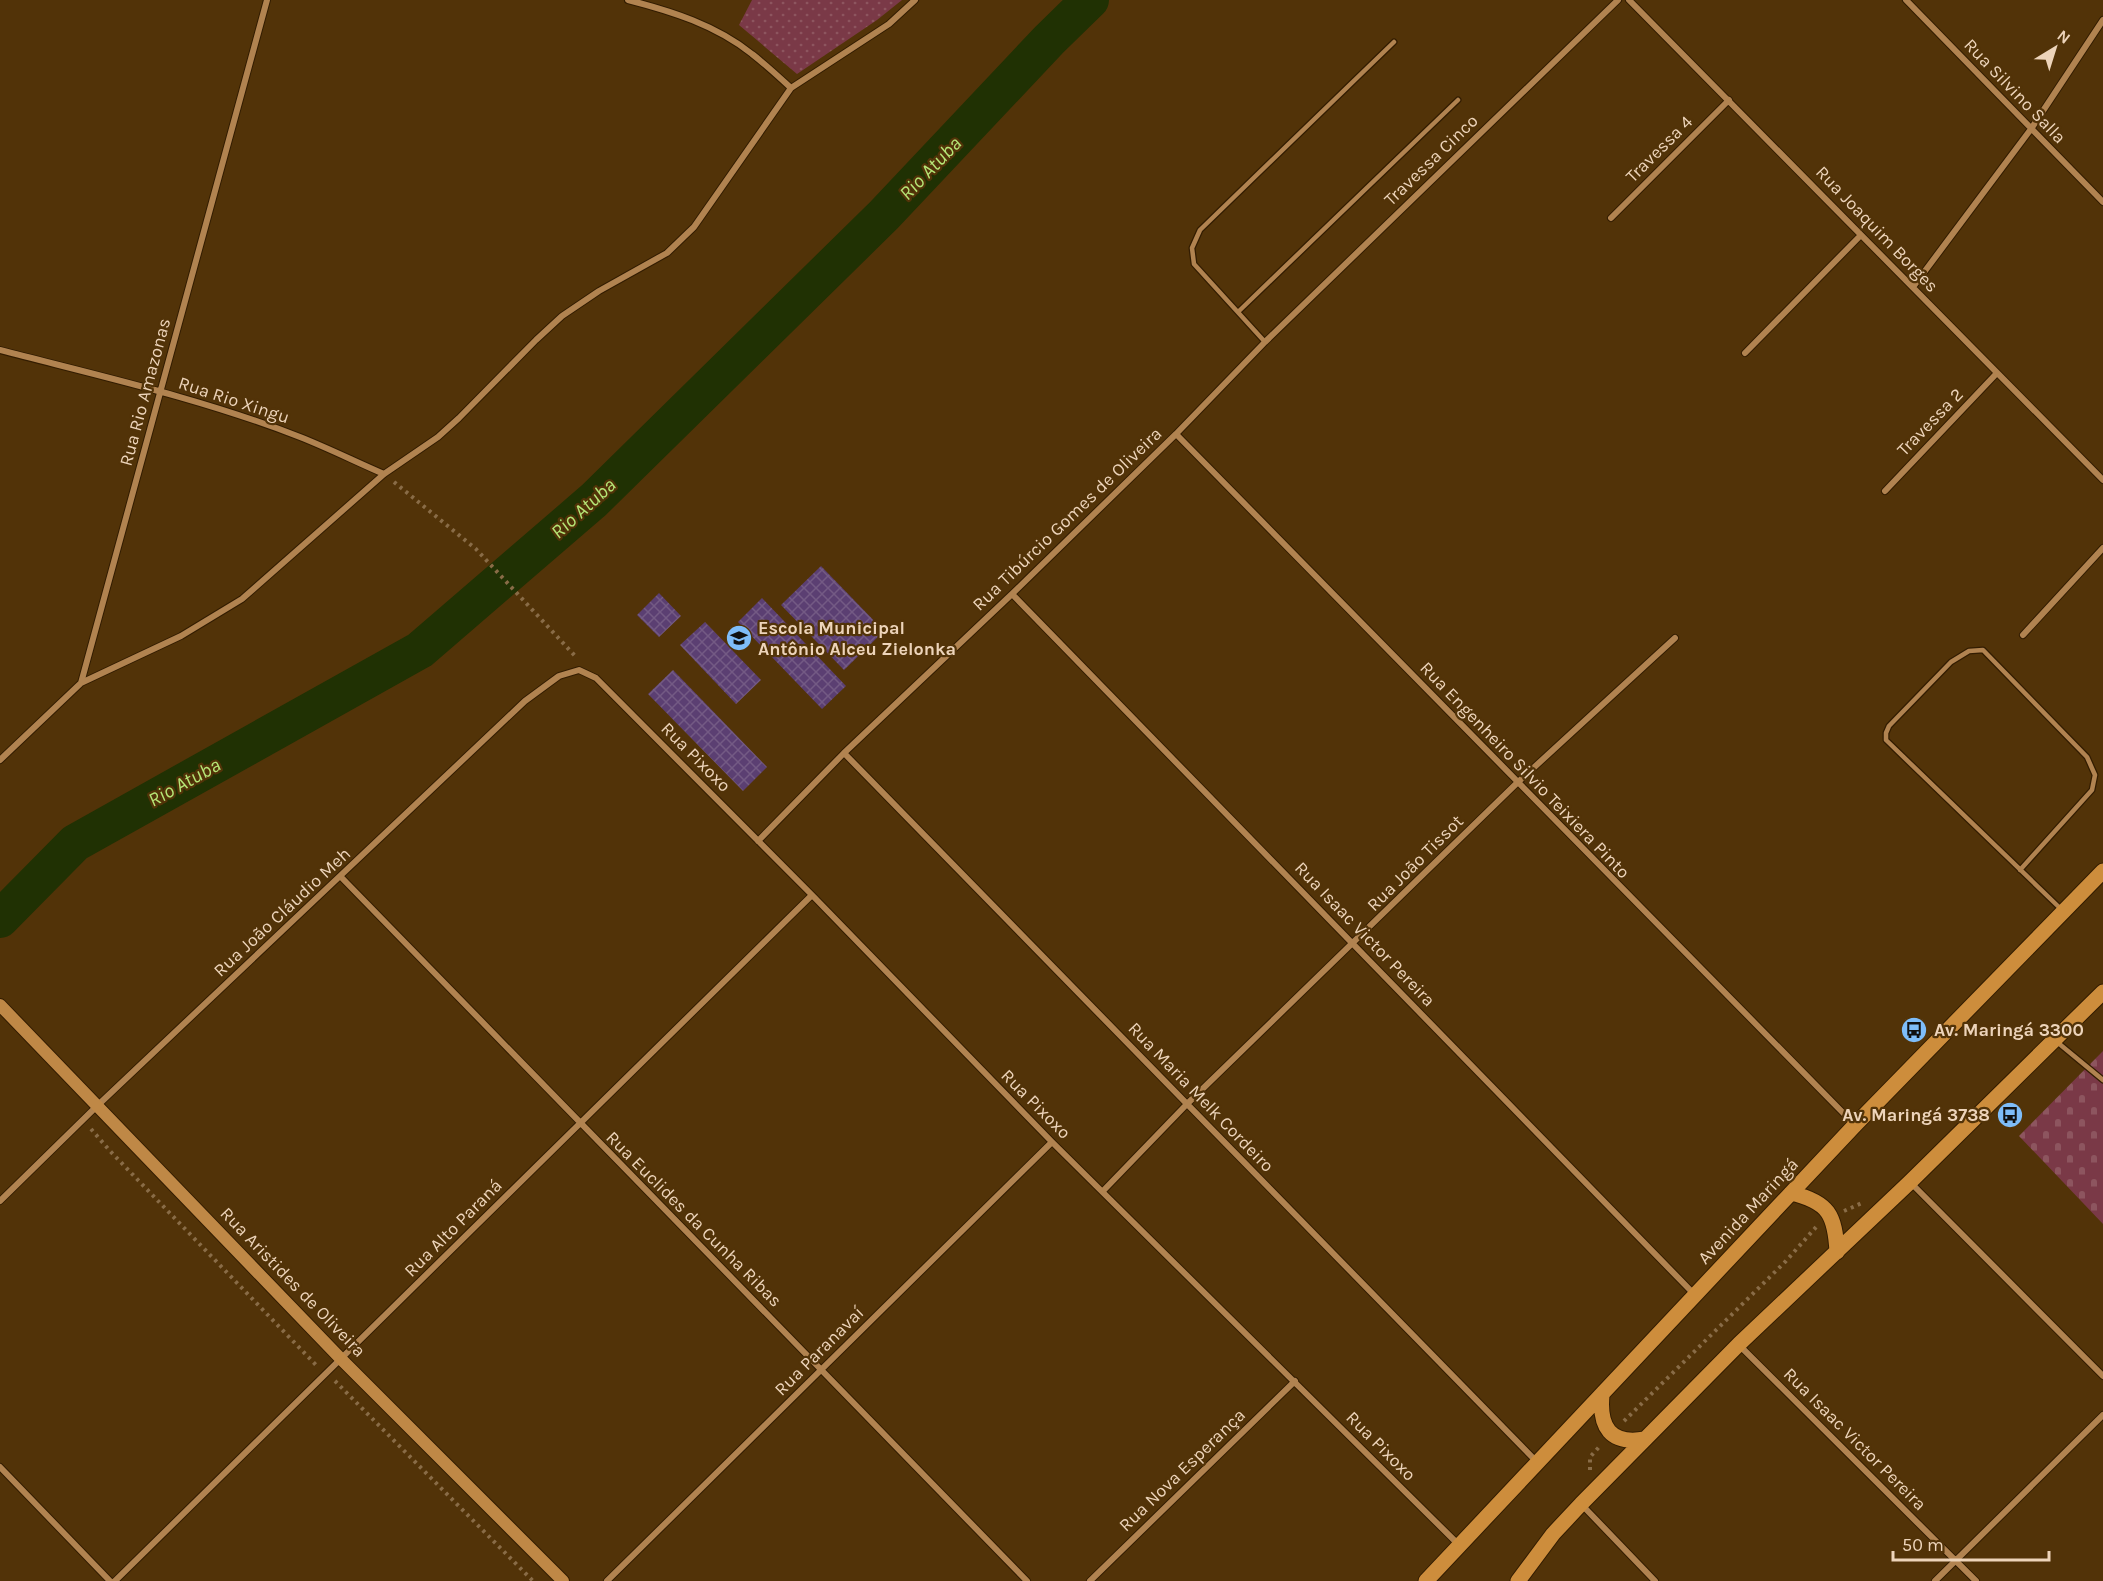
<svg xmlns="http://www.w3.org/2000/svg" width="2103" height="1581" font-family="Karla,sans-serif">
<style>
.grass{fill:url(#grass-dots)}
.cemetery{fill:url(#cemetery-stones)}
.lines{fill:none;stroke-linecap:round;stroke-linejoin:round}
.river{stroke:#203103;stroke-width:38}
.building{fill:url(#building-cross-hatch)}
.service-casing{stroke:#321c01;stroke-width:7}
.minor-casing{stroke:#321c01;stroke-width:8}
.secondary-casing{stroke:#321c01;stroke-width:14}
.primary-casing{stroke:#321c01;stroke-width:17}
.path{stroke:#896c47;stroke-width:4;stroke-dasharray:3 4.5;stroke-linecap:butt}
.service{stroke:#b18350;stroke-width:4.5}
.minor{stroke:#b18350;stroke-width:6}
.secondary{stroke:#bf8846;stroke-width:12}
.primary{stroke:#cd8d3c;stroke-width:15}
.labels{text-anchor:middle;stroke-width:4.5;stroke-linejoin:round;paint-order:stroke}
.street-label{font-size:18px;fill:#edd4ba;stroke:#523308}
.poi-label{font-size:18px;font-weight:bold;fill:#edd4ba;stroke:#523308;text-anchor:start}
.water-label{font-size:20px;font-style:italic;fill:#b6e677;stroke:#523308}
</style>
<defs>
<pattern id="grass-dots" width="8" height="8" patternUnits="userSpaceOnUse" patternTransform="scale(1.5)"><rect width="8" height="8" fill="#7a3947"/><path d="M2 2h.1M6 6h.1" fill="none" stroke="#8d555f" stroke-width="1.8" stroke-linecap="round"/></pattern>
<pattern id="cemetery-stones" width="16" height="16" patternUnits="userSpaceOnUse" patternTransform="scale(1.5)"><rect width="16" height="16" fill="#7a3947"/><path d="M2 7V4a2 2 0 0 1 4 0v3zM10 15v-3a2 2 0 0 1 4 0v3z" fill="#8d555f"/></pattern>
<pattern id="building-cross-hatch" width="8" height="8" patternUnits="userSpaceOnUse" patternTransform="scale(1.5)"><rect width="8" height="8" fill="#5b3f72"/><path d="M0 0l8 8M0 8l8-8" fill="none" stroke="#735a84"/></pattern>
</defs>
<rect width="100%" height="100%" fill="#523308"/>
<path class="grass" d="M752,0H902L877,20L797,74L739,25Z"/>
<path class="cemetery" d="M2103,1051V1224L2019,1136Z"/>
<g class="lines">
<path class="river" d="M0,919L75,843L420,650L594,500L884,215L1049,40L1090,0"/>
</g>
<path class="building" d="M821,566L884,631L844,670L781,605Z
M659,593L681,616L659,637L637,615Z
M762,598L846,686L822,709L738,622Z
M705,622L761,680L736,704L680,645Z
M673,670L767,767L743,791L648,694Z"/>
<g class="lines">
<g class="service-casing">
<path id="service" d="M1238,312L1458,100
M1265,342L1194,264L1192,248L1200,230L1394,42
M2020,870L2092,790L2095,775L2087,757L1983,650L1969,651L1951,662L1889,726L1886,733V740L2062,910
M2057,1042L2103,1080"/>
</g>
<g class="minor-casing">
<path id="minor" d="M628,0C671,11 716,25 752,54C765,64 778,76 791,88
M1629,0L2103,480
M1906,0L2103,202
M1611,218L1729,100
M1913,287L2031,129L2103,20
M0,350C100,376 203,399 300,437C328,448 356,462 384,474
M1745,353L1861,235
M1176,434L1854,1124
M1885,491L1997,373
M1012,594L1694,1294
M2023,635L2103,548
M81,683L181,636L242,599L384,474L438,437L459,418L536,340L562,316L599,291L667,253L694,227L791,88L889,24L915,0
M844,753L1537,1462
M0,760L81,683L267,0
M758,841L844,753L1012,594L1176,434L1265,342L1618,0
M341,877L1027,1581
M1911,1183L2103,1376
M1103,1191L1187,1104L1517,783L1675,638
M0,1201L97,1106L525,701L559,676L579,670L596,678L812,895L1052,1142L1459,1545
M1739,1345L1976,1581
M0,1467L110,1581
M1582,1505L1655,1581
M115,1581L812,895
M607,1581L1052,1142
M1090,1581L1295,1381
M1935,1581L2103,1415"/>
</g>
<g class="secondary-casing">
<path id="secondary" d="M0,1005L341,1359L563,1581"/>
</g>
<g class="primary-casing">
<path id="primary" d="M1791,1193C1829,1202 1835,1215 1837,1252
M1602,1395C1599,1427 1610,1445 1645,1439
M1426,1581L1855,1125L2103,871
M1518,1581L1553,1534L1581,1504L1739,1344L1910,1182L2103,992"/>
</g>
<path class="path" d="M394,482L476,549L576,657
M91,1129L110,1151L316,1365
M1844,1211L1862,1203
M335,1381L533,1581
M1624,1421L1786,1261L1817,1226
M1590,1470V1457L1600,1446"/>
<use href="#service" class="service"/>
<use href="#minor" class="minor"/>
<use href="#secondary" class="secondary"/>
<use href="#primary" class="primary"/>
</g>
<defs>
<g id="school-disc" transform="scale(1.35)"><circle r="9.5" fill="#7ebdf9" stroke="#523308"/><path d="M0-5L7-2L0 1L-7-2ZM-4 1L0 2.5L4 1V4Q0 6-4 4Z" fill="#111"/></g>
<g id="bus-disc" transform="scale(1.35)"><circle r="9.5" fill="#7ebdf9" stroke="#523308"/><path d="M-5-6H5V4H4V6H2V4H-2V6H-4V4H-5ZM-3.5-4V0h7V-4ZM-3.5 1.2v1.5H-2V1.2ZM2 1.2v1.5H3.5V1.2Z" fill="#111"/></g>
</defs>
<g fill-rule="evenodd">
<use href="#school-disc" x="739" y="638"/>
<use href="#bus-disc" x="1914" y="1030"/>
<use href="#bus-disc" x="2010" y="1115"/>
</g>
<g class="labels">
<g class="street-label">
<text transform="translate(2015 91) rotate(46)" y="6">Rua Silvino Salla</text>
<text transform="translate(1659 149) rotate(-45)" y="6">Travessa 4</text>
<text transform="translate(1431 160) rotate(-44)" y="6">Travessa Cinco</text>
<text transform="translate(1877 229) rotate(46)" y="6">Rua Joaquim Borges</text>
<text transform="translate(145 392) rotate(-75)" y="6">Rua Rio Amazonas</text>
<text transform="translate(234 400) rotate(18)" y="6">Rua Rio Xingu</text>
<text transform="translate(1930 422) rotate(-46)" y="6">Travessa 2</text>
<text transform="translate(1067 519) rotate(-44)" y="6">Rua Tibúrcio Gomes de Oliveira</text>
<text transform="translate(696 757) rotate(45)" y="6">Rua Pixoxo</text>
<text transform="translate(1525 770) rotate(46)" y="6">Rua Engenheiro Silvio Teixiera Pinto</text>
<text transform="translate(1415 863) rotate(-45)" y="6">Rua João Tissot</text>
<text transform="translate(282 912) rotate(-43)" y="6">Rua João Cláudio Meh</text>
<text transform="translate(1365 934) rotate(46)" y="6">Rua Isaac Victor Pereira</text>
<text transform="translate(1201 1097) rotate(46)" y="6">Rua Maria Melk Cordeiro</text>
<text transform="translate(1036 1104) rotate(45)" y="6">Rua Pixoxo</text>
<text transform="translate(1748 1211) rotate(-47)" y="6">Avenida Maringá</text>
<text transform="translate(694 1219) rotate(45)" y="6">Rua Euclides da Cunha Ribas</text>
<text transform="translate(453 1228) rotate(-45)" y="6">Rua Alto Paraná</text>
<text transform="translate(293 1282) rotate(46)" y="6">Rua Aristides de Oliveira</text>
<text transform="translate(819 1351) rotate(-45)" y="6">Rua Paranavaí</text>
<text transform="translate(1855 1439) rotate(45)" y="6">Rua Isaac Victor Pereira</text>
<text transform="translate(1381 1446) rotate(45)" y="6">Rua Pixoxo</text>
<text transform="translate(1182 1470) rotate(-44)" y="6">Rua Nova Esperança</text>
</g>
<g class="poi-label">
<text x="758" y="634">Escola Municipal<tspan x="758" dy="21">Antônio Alceu Zielonka</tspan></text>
<text x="1934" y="1036">Av. Maringá 3300</text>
<text x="1990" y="1121" text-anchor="end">Av. Maringá 3738</text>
</g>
<g class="water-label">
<text transform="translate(930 168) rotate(-46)" y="7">Rio Atuba</text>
<text transform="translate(583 508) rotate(-42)" y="7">Rio Atuba</text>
<text transform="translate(184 782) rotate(-29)" y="7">Rio Atuba</text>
</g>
</g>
<g transform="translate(2055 48) rotate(38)" stroke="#523308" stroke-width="4.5" paint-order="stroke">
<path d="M0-4.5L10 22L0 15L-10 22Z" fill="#edd4ba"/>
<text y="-9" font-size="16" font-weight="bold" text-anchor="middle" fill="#edd4ba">N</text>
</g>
<path d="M1893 1551v9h156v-9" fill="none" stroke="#edd4ba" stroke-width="3"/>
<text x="1902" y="1551" font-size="18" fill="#edd4ba" stroke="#523308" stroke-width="4.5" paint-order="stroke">50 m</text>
</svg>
